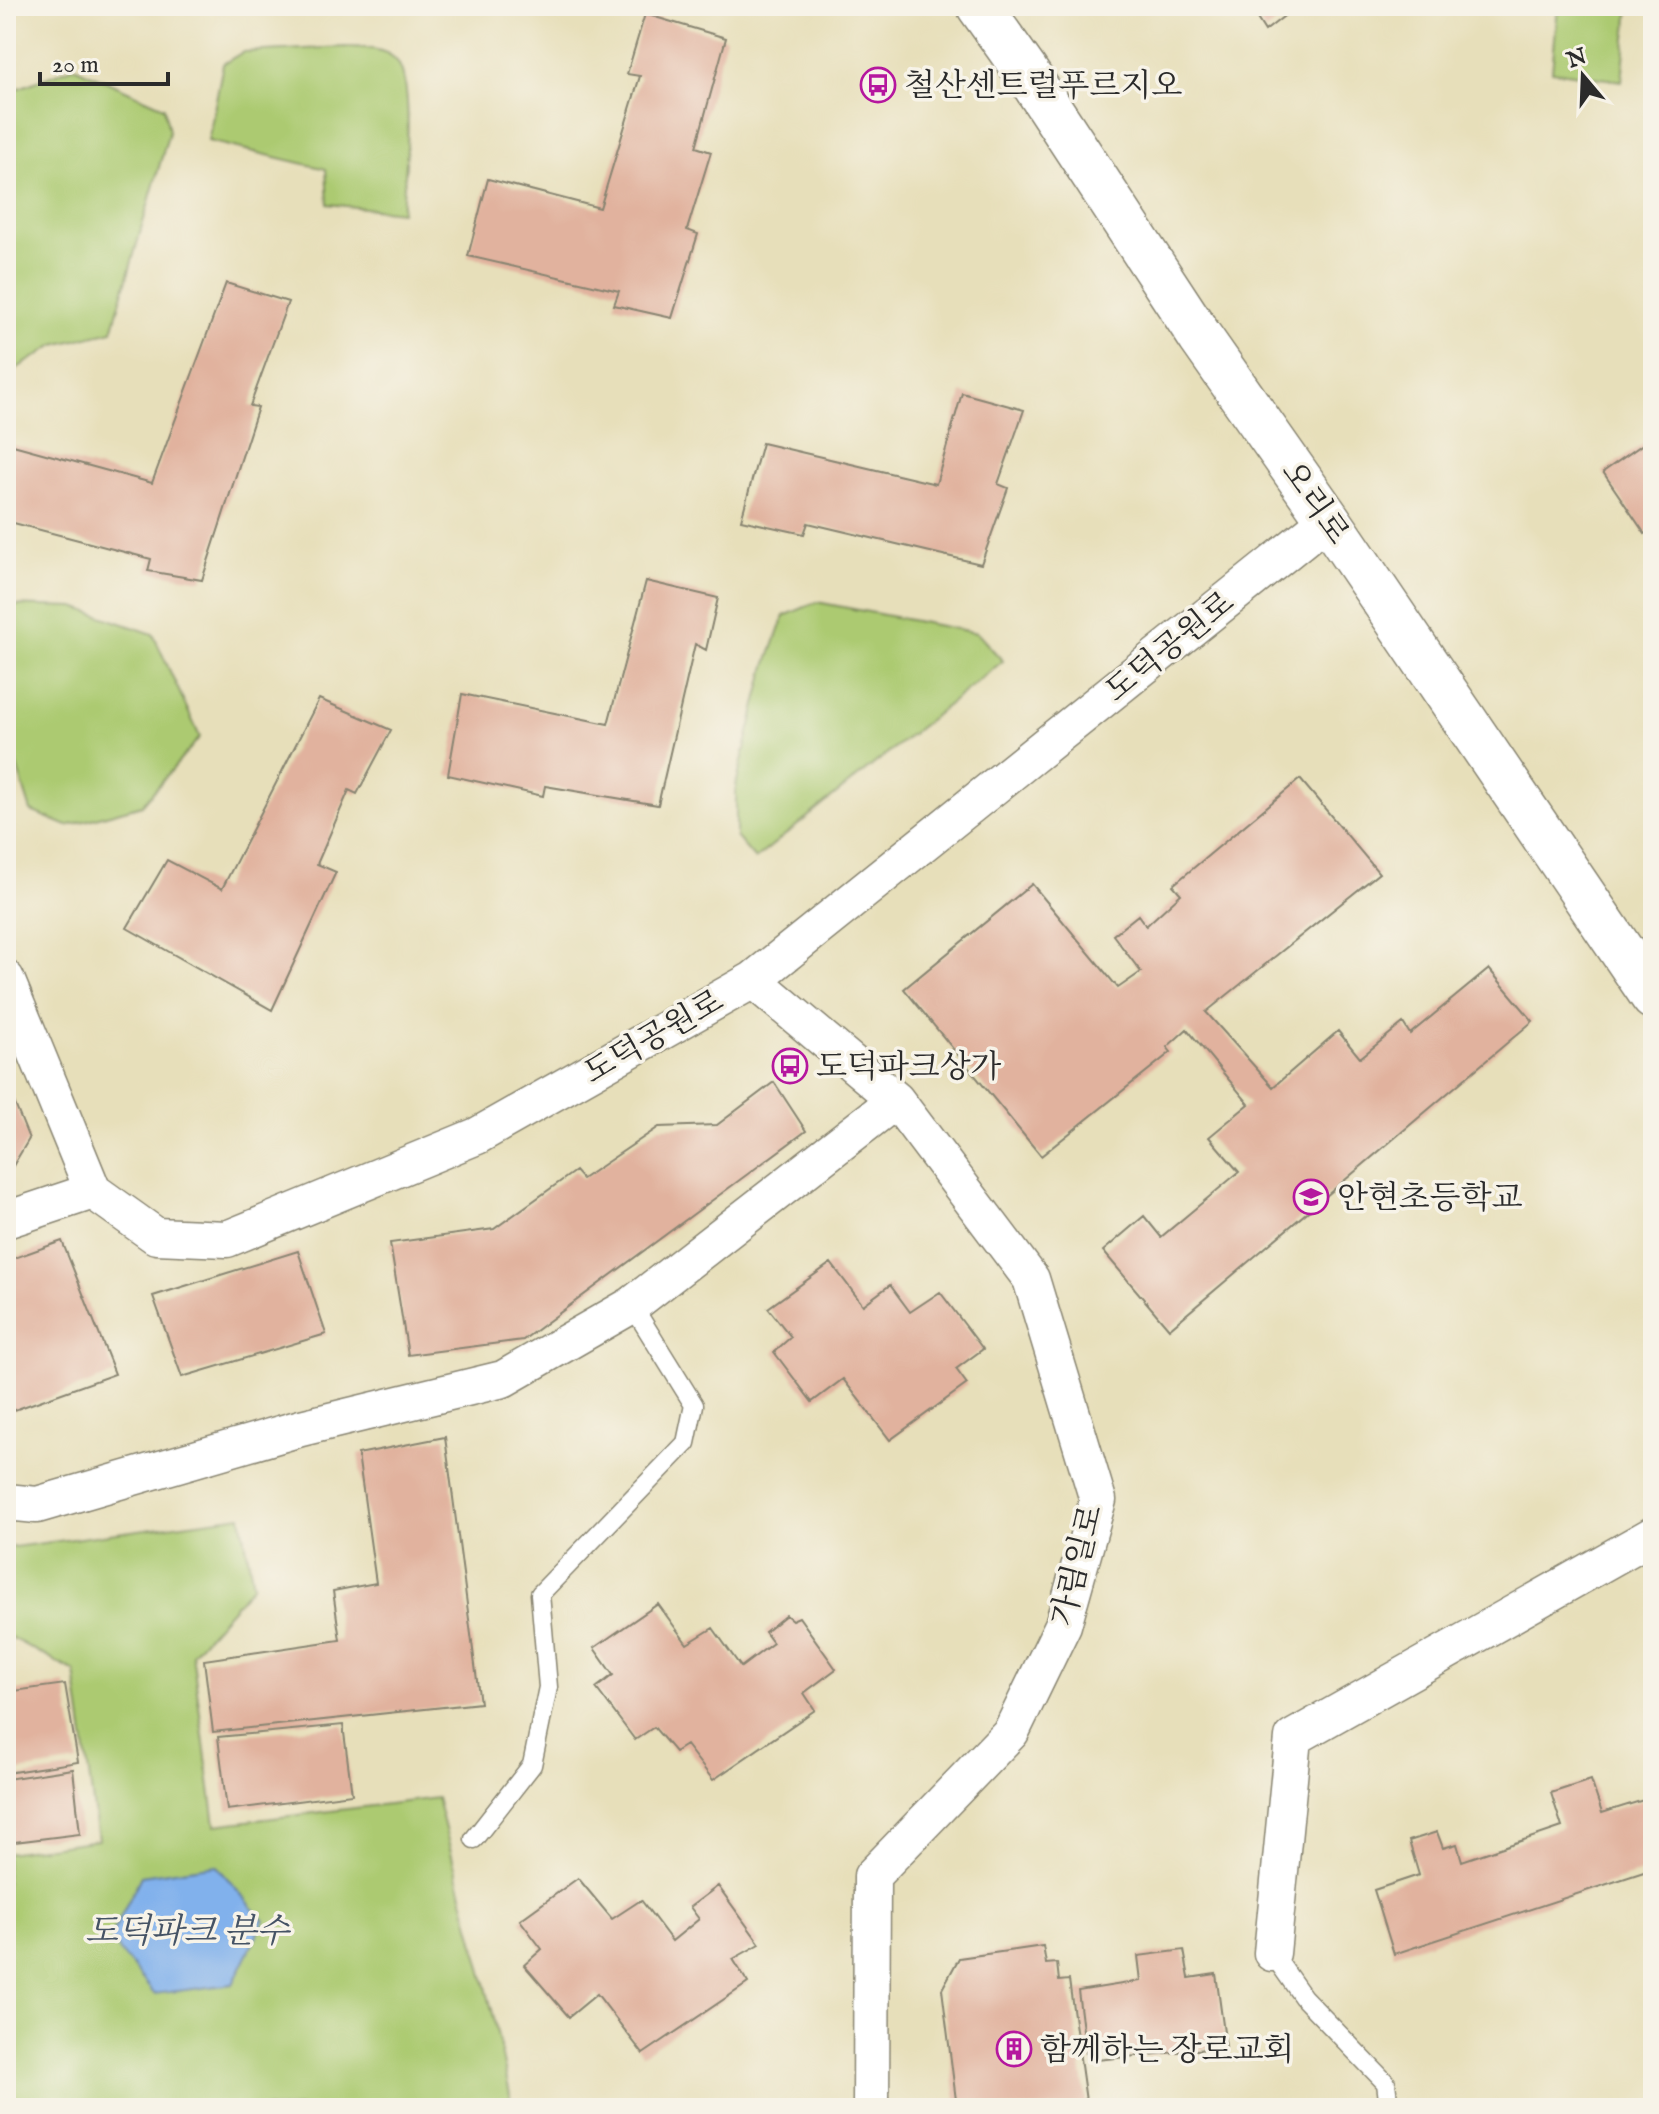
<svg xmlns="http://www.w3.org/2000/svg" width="1659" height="2114" font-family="'IM FELL English','Noto Serif KR',serif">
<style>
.green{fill:#acca71;stroke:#6c7a4e;stroke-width:2}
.water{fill:#81b1ec;stroke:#566e8c;stroke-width:2}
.building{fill:#e1b29e}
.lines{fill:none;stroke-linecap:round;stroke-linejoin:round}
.service-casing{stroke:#898572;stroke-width:21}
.minor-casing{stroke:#898572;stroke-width:39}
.secondary-casing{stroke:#898572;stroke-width:47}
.service{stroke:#fff;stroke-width:18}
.minor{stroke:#fff;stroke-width:36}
.secondary{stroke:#fff;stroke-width:44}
.labels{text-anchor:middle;stroke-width:7;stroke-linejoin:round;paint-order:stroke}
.poi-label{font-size:32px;fill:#2b2b2b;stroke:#f7f3e8;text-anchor:start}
.street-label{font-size:32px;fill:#2b2b2b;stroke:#f7f3e8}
.water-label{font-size:34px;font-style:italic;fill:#455365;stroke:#f7f3e8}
</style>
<rect width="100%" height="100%" fill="#f7f3e8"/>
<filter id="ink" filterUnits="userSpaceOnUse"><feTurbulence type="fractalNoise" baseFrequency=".0125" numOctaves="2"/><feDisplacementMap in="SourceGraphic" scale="16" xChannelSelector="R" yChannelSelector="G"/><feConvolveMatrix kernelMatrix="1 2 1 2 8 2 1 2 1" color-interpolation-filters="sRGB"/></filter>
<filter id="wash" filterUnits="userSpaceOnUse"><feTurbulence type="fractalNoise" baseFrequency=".006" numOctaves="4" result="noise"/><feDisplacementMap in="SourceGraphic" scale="32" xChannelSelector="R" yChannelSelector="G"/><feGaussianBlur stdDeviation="1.8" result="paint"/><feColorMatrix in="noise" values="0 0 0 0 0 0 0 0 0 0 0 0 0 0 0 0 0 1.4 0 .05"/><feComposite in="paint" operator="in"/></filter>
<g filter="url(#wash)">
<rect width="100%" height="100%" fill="#e7dfba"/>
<path class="green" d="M1558,6H1629L1622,81L1552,71Z
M346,47C361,48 382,47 394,58C417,78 405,181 401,212L328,204L326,169L208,141L223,64L243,52Z
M74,67L164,107L169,132L112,331L55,345L6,375V93Z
M817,602L977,633L1003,661L755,859L736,837V785L765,669L784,616Z
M6,605L75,607L153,634L200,737L142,805L67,826L31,811L6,731Z
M241,1516L253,1585L192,1653L215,1825L437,1798L493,2014L513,2108H6V1853L98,1840L75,1672L6,1635V1548Z"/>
<path class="water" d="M216,1865L264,1921L233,1984L154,1994L110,1938L141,1876Z"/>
<g id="blocks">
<path class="building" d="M1249,6H1297L1265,31Z
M645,14L726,38L696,147L711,152L687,230L698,234L672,318L614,305L619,291L468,256L488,179L600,208L640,76L627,74Z
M226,283L288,302L250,406L258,407L202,580L148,571L151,559L6,521V465L13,445L152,483Z
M962,393L1024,410L998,484L1008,488L981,564L808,523L804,534L741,520L762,443L936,484Z
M1653,437V528L1645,534L1603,472Z
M646,581L718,598L706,650L695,644L658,805L545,786L543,796L448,775L462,694L608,724Z
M319,699L391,730L357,794L349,790L317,864L336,872L272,1010L127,928L167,860L222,889Z
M1300,779L1379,873L1206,1012L1273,1087L1338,1031L1360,1058L1403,1023L1410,1034L1489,969L1533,1021L1169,1329L1103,1251L1144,1216L1161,1237L1239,1172L1209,1137L1249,1104L1187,1029L1167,1047L1171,1052L1041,1156L904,989L1032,884L1118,988L1141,972L1113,935L1138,915L1146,926L1181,894L1173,885Z
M6,1082L29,1139L11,1169L6,1170Z
M774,1082L806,1131L523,1340L408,1355L390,1243L494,1229L575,1171L582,1179L659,1127L717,1125Z
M62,1241L115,1374L6,1413V1261Z
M298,1251L326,1334L182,1377L153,1296Z
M831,1263L863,1305L890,1285L910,1312L940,1292L983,1349L956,1369L967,1384L890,1440L843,1379L812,1402L774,1352L791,1337L768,1308Z
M445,1437L480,1703L213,1732L204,1660L340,1640L333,1591L376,1583L358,1454Z
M658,1604L687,1644L713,1628L741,1667L773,1643L765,1632L786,1615L792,1620L799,1617L836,1669L804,1693L815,1710L713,1780L686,1745L675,1752L654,1727L635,1740L596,1688L613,1675L594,1648Z
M65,1684L78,1762L6,1773V1692Z
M343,1725L352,1794L227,1810L218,1737Z
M73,1769L80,1834L6,1843V1779Z
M1591,1780L1602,1813L1653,1797V1869L1394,1954L1374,1890L1419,1875L1409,1841L1437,1832L1443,1848L1457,1844L1462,1861L1562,1827L1551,1793Z
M578,1878L612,1919L641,1900L672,1941L699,1919L690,1907L718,1886L760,1944L733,1959L748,1983L643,2054L597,1994L569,2017L524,1965L542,1949L520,1920Z
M1043,1946L1046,1964L1057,1963L1059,1981L1069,1980L1087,2108H957L942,1989L959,1958Z
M1184,1950L1189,1978L1216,1974L1226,2047L1087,2061L1078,1991L1141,1981L1138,1956Z"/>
</g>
</g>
<g filter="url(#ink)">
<use href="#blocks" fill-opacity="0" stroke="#898572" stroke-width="2"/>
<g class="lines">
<g class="service-casing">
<path id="service" d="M474,1839L532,1765L548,1687L540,1594L686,1443L694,1405L632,1305
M1272,1953L1303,1997L1386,2083L1389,2108"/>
</g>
<g class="minor-casing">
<path id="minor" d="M6,979L93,1191L156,1236L227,1239L477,1136L753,980L1328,519
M753,980L896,1100L1031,1279L1098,1500L1063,1625L1011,1732L872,1876L871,2108
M6,1220L93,1191
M6,1502L37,1505L301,1428L503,1379L632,1305L896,1100
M1272,1953L1293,1738L1653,1535"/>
</g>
<g class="secondary-casing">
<path id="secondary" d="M979,6L1026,72L1200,337L1328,519L1653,997"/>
</g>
<use href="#service" class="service"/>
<use href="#minor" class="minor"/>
<use href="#secondary" class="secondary"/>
</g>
</g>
<defs>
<g id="bus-ring" transform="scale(1.8)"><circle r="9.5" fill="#f7f3e8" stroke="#b5179e" stroke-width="1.5"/><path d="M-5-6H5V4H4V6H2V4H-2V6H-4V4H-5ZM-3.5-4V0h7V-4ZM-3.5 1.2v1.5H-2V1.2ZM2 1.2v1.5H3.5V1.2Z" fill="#b5179e"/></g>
<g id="school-ring" transform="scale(1.8)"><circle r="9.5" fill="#f7f3e8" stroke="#b5179e" stroke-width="1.5"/><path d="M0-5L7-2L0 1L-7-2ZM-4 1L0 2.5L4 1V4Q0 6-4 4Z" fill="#b5179e"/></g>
<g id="building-ring" transform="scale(1.8)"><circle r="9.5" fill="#f7f3e8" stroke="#b5179e" stroke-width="1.5"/><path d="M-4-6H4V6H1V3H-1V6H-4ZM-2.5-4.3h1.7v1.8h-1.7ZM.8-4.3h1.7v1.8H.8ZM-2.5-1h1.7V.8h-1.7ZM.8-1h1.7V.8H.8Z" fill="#b5179e"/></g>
</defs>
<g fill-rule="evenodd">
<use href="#bus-ring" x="878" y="85"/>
<use href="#bus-ring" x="790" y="1066"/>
<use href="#school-ring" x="1311" y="1197"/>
<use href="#building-ring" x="1014" y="2049"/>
</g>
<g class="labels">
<g class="poi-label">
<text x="904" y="96">철산센트럴푸르지오</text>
<text x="816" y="1077">도덕파크상가</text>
<text x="1337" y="1208">안현초등학교</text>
<text x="1040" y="2060">함께하는 장로교회</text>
</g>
<g class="street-label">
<text transform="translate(1316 502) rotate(55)" y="11">오리로</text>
<text transform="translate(1169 646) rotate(-39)" y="11">도덕공원로</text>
<text transform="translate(653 1036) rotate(-30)" y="11">도덕공원로</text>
<text transform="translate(1076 1565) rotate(-76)" y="11">가림일로</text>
</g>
<g class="water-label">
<text x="187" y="1942">도덕파크 분수</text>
</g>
</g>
<rect width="1659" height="2114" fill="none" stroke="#f7f3e8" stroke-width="32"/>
<g transform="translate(1583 76) rotate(341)" stroke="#f7f3e8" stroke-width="6" paint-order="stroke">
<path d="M0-6L14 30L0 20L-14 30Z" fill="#2b2b2b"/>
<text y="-12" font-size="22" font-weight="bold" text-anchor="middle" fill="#2b2b2b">N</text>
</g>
<path d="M40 72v12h128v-12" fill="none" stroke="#2b2b2b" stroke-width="4"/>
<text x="52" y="72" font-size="24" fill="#2b2b2b" stroke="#f7f3e8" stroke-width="6" paint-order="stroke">20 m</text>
</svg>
